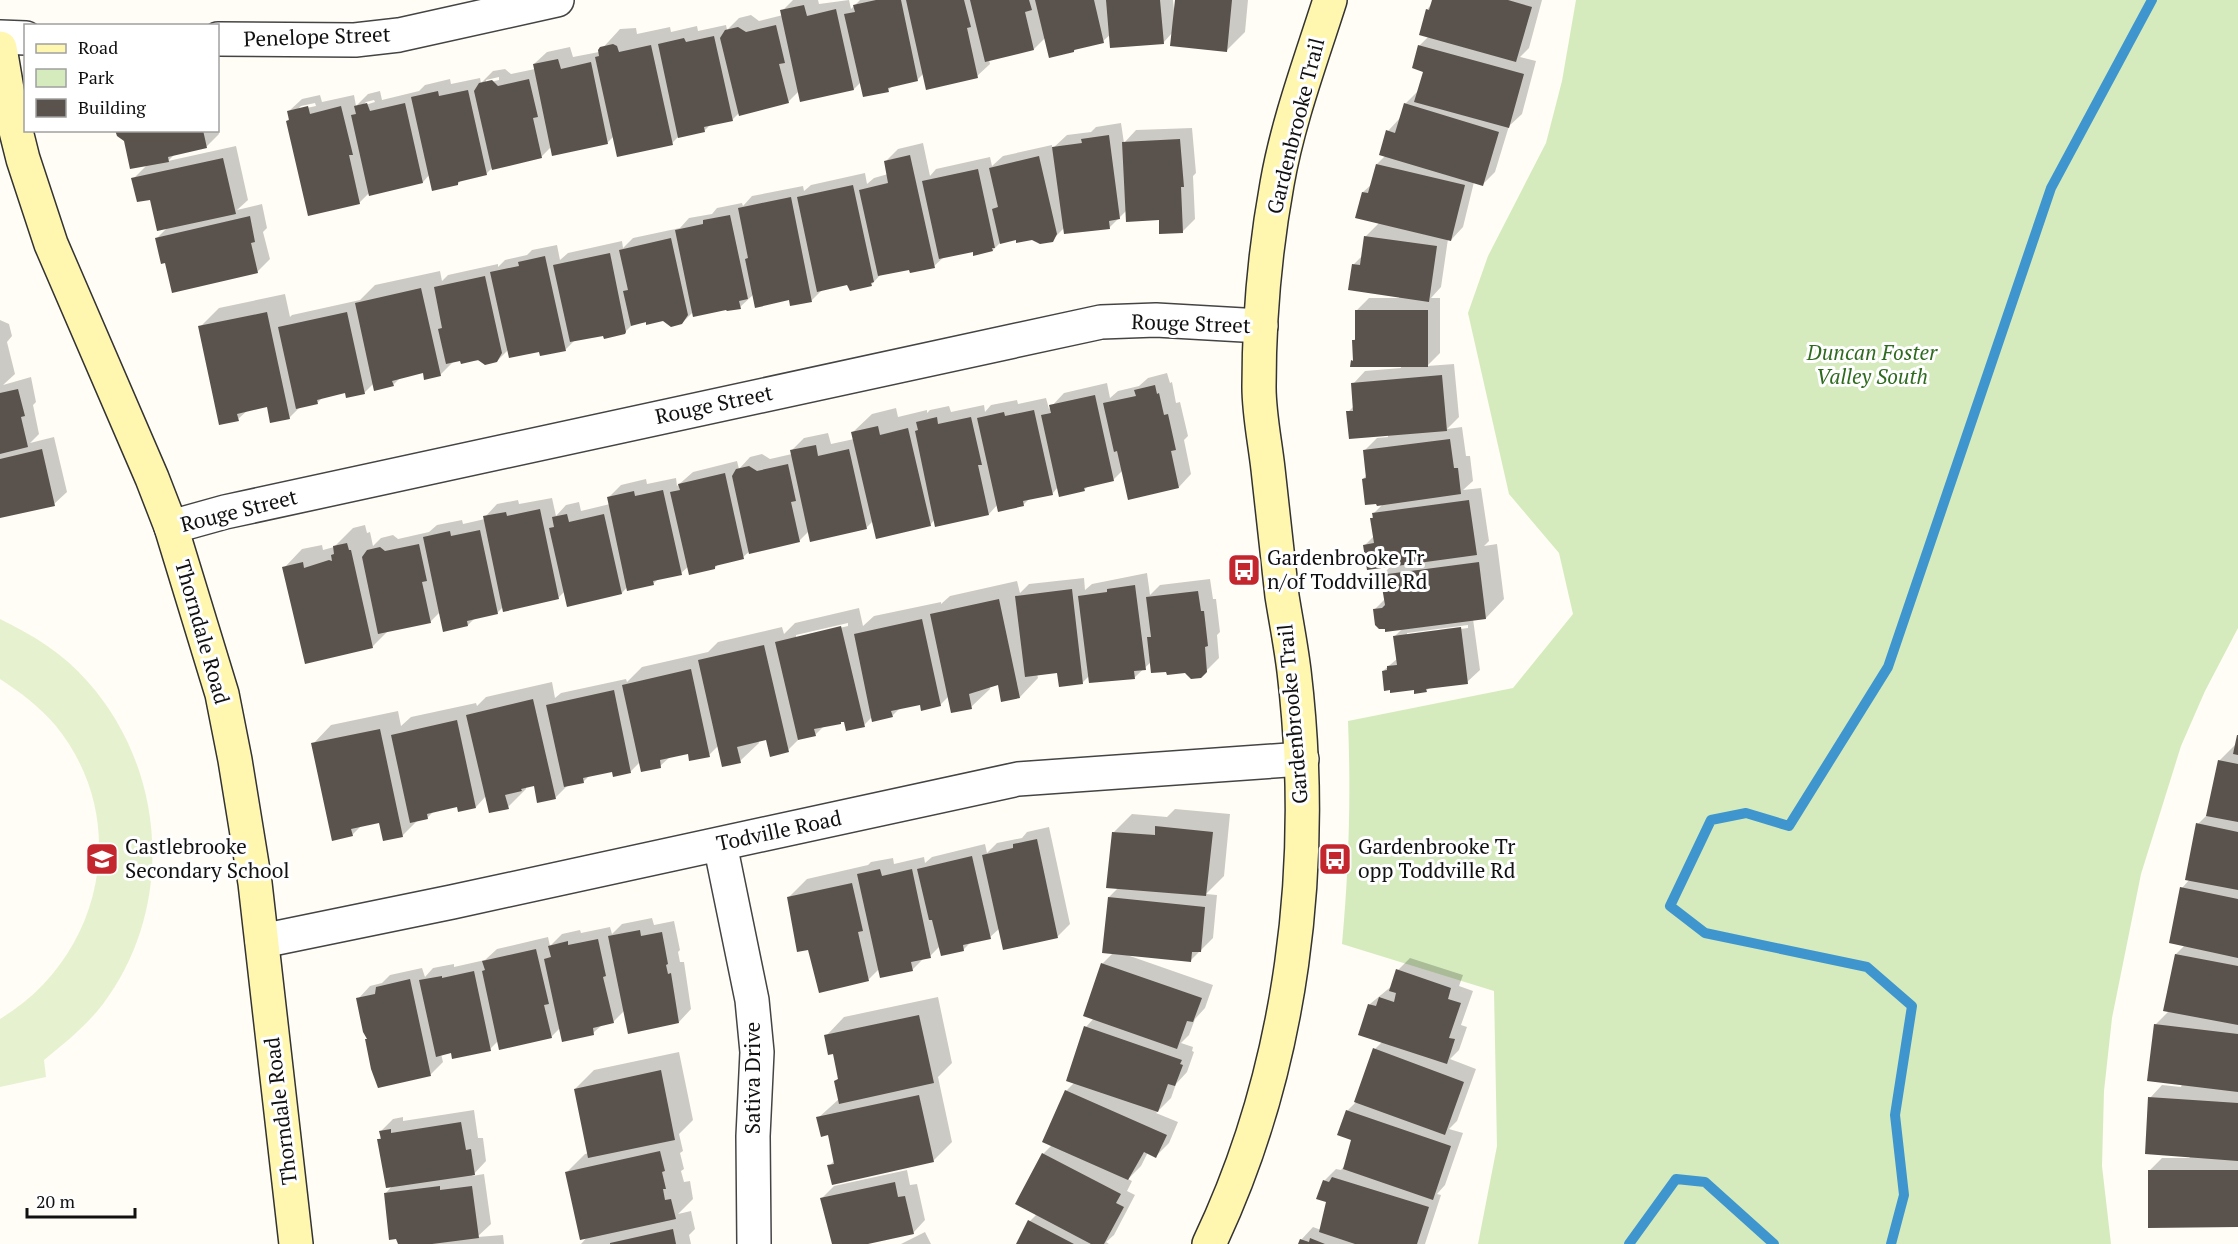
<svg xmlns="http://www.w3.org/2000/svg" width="2238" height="1244" font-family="'PT Serif',serif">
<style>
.green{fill:#d5ebbd}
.pitch{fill:#e6f2cf}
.shadow{fill:#0003;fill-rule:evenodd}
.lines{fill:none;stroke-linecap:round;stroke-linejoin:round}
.stream{stroke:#3f96cf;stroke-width:10}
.building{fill:#5a524d}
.street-casing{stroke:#444;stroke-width:36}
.secondary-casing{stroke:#333;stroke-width:36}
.street{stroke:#fff;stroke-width:33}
.secondary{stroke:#fff6b0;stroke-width:33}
.labels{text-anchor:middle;stroke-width:6;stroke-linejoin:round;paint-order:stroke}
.street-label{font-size:21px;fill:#111;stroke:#fff}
.park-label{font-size:21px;font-style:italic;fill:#2f6b1f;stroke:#fff}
.poi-label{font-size:21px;fill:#111;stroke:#fff;text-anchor:start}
</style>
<rect width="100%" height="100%" fill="#fffdf5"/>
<path class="green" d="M1576,0H2238V628L2205,691L2181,746L2141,874L2112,1018L2104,1091L2102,1166L2111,1244H1478L1497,1146L1494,991L1342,944C1349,869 1351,796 1348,721L1513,688L1573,614L1559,553L1509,494L1468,313L1488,256L1546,143L1562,81Z"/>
<path class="pitch" d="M0,619C33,635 64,654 88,682C167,771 175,908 103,1004C86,1026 65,1043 44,1060L46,1077L0,1087V1019C102,958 133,821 56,726C40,707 20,692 0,679Z"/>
<path class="shadow" d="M793,0H818L819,4L849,0L851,9L860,0H1173L1174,10H1175L1176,0H1248L1245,32L1226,51L1173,32L1163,43L1111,34L1103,41L1077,47L1074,51L1046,37L1034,49L989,60L990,64L977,76L924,73L917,80L894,85L888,90L861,82L854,89L801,100L799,91L788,102L740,112L732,120L710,125L704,131L679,136L672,143L614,136L607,143L552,146L541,157L492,168L486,174L462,179L458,184L430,174L423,182L370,192L359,203L287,121L290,118L289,111L302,99L320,95L322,102L354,95L356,106L368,94L380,91L382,100L419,91L425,85L450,79L451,84L480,78L481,83L493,71L505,69L511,74L535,69L534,64L547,52L570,47L573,57L599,52L620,29L636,28L637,34L670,27L671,32L697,26L698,31L726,25L727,30L739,18L751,15L759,21L783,15L782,11ZM499,77V80L486,83V80ZM374,100L375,102L362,106L366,102ZM315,103L316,106L297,110L301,106Z
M1434,0H1542L1529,48L1520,57L1536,61L1522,114L1509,126L1495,172L1482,185L1474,182L1463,227L1451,240L1448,239L1441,287L1431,298H1440V353L1427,366L1454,364L1459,417L1447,429L1462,427L1466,456H1470L1473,481L1463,490L1481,488L1489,541L1484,546L1497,544L1504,599L1486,618L1473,619L1480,670L1467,682L1430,687L1426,691L1415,689L1383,671L1398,658L1395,636L1403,628L1374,610L1385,599L1382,575L1392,565L1365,545L1374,536L1372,518L1374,513L1384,503L1363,479L1367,475L1364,451L1377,438L1388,437V434L1348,412L1355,405L1353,384L1365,371L1401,368V366L1352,361L1354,359V340L1357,337V310L1369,298H1399V296L1353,265L1363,255L1366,236L1380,222L1363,192L1372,184L1377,164L1386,155L1388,131L1400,118L1405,104L1418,91L1424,71L1419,46L1429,36L1427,10ZM1468,625V628L1407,636V633Z
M1121,123L1124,143L1136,130L1192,128L1196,173L1193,176L1195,219L1183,231L1160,219L1127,210L1110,227L1064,228L1052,240L1017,238L1001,242L993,250H974L944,257L934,266L910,268L882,273L871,285L848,284L823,289L812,300L754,294L740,307L694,311L682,323L663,320L633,324L624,333L604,334L575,340L565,350L509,349L497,361L455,360L440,375L424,372L401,377L393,385L374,383L364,393L346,391L324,396L317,403L300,407L289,418L268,405L248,410L238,419L200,327L219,308L285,294L290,317L292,315L360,300L375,285L440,271L442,281L448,275L498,264V267L505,260L527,255L532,250L557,245L560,260L568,253L622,241L623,248L633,238L680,228L689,218L712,214L717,208L742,203L743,206L752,196L803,186L804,191L811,185L865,173L867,184L874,178L888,174L885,162L898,149L923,143L930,176L936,169L990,157L992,166L1003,156L1052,145V149L1067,135L1091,132L1096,127Z
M218,127L219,134L207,146L176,153L168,161L236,146L248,200L237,210L262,204L267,228L263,232L270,259L257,272L166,261L157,238L168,227L151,198L133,179L147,165L117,130H218Z
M0,320L9,324L12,336L7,342L15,374L3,385L31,377L36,402L33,405L39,434L30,443L54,437L67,492L54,504L0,517Z
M1167,373L1170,383L1172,382L1176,403L1180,402L1188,436L1184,440L1191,474L1179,487L1123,470L1113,480L1089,485L1084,490L1058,487L1052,494L1029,499L1023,505L998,504L989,514L935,519L930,525L873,521L866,528L809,531L799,541L750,551L743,557L719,563L715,568L689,566L681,573L659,578L653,584L628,586L622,593L565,591L558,598L503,607L497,613L475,618L468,625L440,612L430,622L389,630L372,647L284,568L302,549L322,545L323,550L334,547L353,528L365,525L367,533L370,532L373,546L381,538L393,535L398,539L429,532L437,525L462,520L463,524L485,519V517L497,504L518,500L519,504L552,498L556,516L566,505L579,502L581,511L610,504L609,497L621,485L646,479L647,484L676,478L677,486L693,472L737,461L739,469L750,457L762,454L770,459L792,454L791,451L804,438L828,433L831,444L854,439L853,432L872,414L896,408L898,417L927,410V413L930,410L949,406L951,412L984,405L985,412L991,405L1017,400L1018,404L1046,398L1049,409L1064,393L1107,383L1110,398L1118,391L1139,386L1148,378Z
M1147,573L1150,595L1160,585L1210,579L1213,599H1216L1220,632L1217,635L1219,658L1201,676L1185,671L1168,670L1151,662L1135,677L1090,675L1083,682L1059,671L1037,674L1038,678L1020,697L999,683L989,685L990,689L971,707L949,696L940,705L921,704L900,708L892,716H873L864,725L845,719L840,723L825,725L815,735L800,738L788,750L767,738L758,740L759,743L740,761L719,745L709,755L689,752L670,757L660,766L640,762L631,771L614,775L613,770L589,776L583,782L569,784L555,798L535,784L526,786V789L508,807L486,796L476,807L458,805L434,811L427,818L418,820L402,836L380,822L362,825L352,835L313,744L331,725L398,711L401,726L411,717L476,703L477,706L486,697L552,682L555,698L561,693L626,679L627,682L642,667L708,652L718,642L782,627L784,634L795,623L859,608L863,626L874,616L941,602V604L950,596L1017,581L1020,593L1029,584L1084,578L1085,590L1092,584ZM848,623V626L796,638V635Z
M2238,738V1226L2149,1171L2162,1158H2190L2150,1098L2162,1085L2181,1087L2182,1084L2155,1025L2170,1010L2176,954L2185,945L2182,888L2190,879L2198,824L2209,813L2219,761L2237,743Z
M1175,809L1230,814L1224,876L1206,894L1217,895L1213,938L1190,961L1127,955L1213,985L1205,1008L1195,1019L1189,1035L1181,1043L1193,1047L1192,1051L1194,1052L1187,1072L1176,1084L1171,1098L1156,1113L1178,1122L1169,1143L1156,1156L1148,1152L1141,1166L1128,1179L1132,1181L1127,1191L1135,1195L1114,1235L1106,1242L1109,1244H1019L1030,1221L1037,1214L1017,1203L1043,1154L1052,1145L1066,1091L1075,1082L1086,1027L1094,1018L1102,964L1114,952L1109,897L1119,887L1113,833L1132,814L1167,817Z
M1049,827L1070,924L1058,936L1005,948L1000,928L990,937L971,942L963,950L940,946L930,956L924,958L912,970L879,969L869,979L809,948L788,898L807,879L868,865L871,862L893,858L894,864L924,857L925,863L932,857L985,844L987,853L997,843L1022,838L1027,832Z
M652,918L654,925L674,921L680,950L678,952L680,962H684L691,1009L679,1022L624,1011L613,1022L602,1025L593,1033L561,1027L551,1037L499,1040L490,1049L441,1054L443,1062L431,1074L379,1086L358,999L370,986L382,983L390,975L422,968L425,977L433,968L454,964V967L485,960L497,949L548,937L550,946L562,934L580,930L581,933L610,927L612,934L622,924Z
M1410,958L1463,975L1459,986L1473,991L1461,1025L1467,1027L1459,1050L1450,1059L1476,1069L1457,1121L1449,1129L1463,1133L1445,1185L1437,1194L1441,1195L1425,1244H1299L1301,1240L1313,1227L1321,1230L1328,1201L1324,1181L1336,1169L1341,1170L1346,1164L1353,1139L1347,1111L1357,1101L1375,1049L1382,1042L1370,1004L1393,985L1398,970Z
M938,997L952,1063L938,1077L952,1142L933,1161L829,1166L835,1160L829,1133L818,1118L839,1099L836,1081L840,1077L834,1052L826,1036L844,1017Z
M679,1052L693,1120L679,1134L683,1151L680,1153L684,1169L681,1171L684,1182L690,1181L693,1199L678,1214L691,1211L695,1229L689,1235L691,1244H581L588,1236L566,1173L585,1154L589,1153L575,1089L594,1070Z
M474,1110L478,1138H483L486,1161L472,1176L484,1174L491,1224L477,1237L503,1235L504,1244H399L385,1194L393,1185L378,1140L382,1136L381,1131L393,1119L403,1117V1121Z
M907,1170L910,1185L917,1184L925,1220L913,1233L861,1244H834L822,1198L834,1186Z
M925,1232L931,1244H901Z"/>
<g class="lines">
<path class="stream" d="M1629,1244L1676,1179L1705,1182L1774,1244
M1891,1244L1904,1195L1895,1115L1912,1006L1867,967L1705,933L1670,906L1711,820L1746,813L1789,826L1888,667L2051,188L2152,0"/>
</g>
<path class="building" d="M876,0H901L918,81L888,88L889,92L863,97L844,14L855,12L853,5Z
M906,0H964L971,27L967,28L978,78L926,90Z
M970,0H1029L1032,10L1025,12L1034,50L985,62Z
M1035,0H1094L1104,43L1074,50V52L1049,58Z
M1106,0H1160L1164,44L1110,48Z
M1175,0H1232L1227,52L1170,46Z
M1432,0H1508L1532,7L1516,62L1419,35L1426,9L1429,10Z
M804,5L807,16L836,9L854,90L800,102L780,10Z
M776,25L785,63L779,64L789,103L739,116L720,38L725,30L738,27L746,32Z
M714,36L733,121L704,127L705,132L678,138L658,44L684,38L686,42Z
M613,44L617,46L619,52L651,45L673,145L617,157L595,57L599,56L598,50L600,47Z
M1418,45L1524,74L1509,128L1414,102L1423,72L1412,68Z
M558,59L561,69L591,62L608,144L552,156L533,64Z
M529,79L538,117L533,118L542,158L492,170L474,91L479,83L492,80L498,86Z
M468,90L487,175L458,182V185L432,191L411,97L438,91L439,96Z
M367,103L370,111L405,103L423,183L369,196L351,115L356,114L354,106Z
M1404,103L1499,132L1483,186L1379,155L1386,130L1395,133Z
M308,106L310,114L341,106L353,155H349L360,204L308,216L286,121L289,120L287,111Z
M115,130H203L207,148L168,157L169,162L130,169L124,141L117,136Z
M1109,135L1120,219L1109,221L1110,229L1064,234L1052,147L1082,143L1081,139Z
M1180,139L1184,187H1181L1183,233L1159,234V220L1126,222L1122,142Z
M910,155L935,268L910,273L909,270L878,276L859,190L888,183L884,161Z
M1039,156L1057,234L1053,242L1040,244L1032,240L1016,243V240L1000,244L992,209L998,207L989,168Z
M223,158L236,214L157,231L150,200L137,202L131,178Z
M1376,164L1465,185L1451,241L1355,218L1362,192L1368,193Z
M978,169L995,248H992L993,251L973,256V252L939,259L922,181Z
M853,185L874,282L871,283L872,286L850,291L847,285L817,292L797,197Z
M791,197L812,302L790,306L789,300L755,308L745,259L748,258L738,208Z
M730,215L748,299L739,301L741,309L727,311L726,310L693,317L675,230L703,224V220Z
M250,216L255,242L251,243L258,273L172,293L165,263L161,264L155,238Z
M1364,236L1437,246L1429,302L1348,290L1352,264L1360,265Z
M671,238L688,315L682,324L671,327L663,321L646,325V322L631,326L623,291L628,290L619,250Z
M610,253L626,332L625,334L604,339L603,336L570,342L553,265Z
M545,256L566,351L540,356L539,352L509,358L490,272L519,266L518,262Z
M485,276L502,353L497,362L485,365L478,360L461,364L460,361L446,364L438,329L442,328L434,287Z
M421,288L441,376L424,380L423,373L392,381L394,386L374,391L355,303Z
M1355,310H1428V367H1350L1351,360L1353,361L1352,340H1355Z
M267,312L290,419L270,423L267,407L237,414L239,421L219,425L198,326Z
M347,312L365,394L346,398L345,393L317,400L318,404L296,409L278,327Z
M1442,375L1447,431L1349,439L1346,411H1353L1351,383Z
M1155,385L1157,394L1159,393L1164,415L1168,414L1176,450L1171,451L1179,488L1128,500L1117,451L1114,452L1103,403L1136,396L1134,390Z
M18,389L25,416L21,417L28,447L0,454V393Z
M1095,395L1114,481L1084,488L1085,491L1059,497L1041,415L1051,413L1049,405Z
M1034,410L1053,495L1023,501L1024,506L998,512L977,418L1004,412L1005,416Z
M937,417L938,424L971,417L982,465H978L989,515L935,527L915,431L918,430L916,422Z
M878,426L880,435L908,428L931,526L876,539L851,432Z
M1450,439L1454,468H1458L1461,494L1377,506L1376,504L1365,505L1362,479L1366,478L1363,450Z
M816,445L818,456L849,449L867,529L810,542L790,450Z
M42,449L55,506L0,518V459Z
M788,464L796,501L791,502L800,542L749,554L732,476L736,469L749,466L757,471Z
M725,473L744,559L715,566V569L689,575L670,492L680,490L678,484Z
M663,490L682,575L653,581L654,585L627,591L607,497L634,491L635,496Z
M1469,500L1477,555L1367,570L1363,545L1374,543L1370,518H1373L1372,513Z
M540,509L559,599L503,612L483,516L506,512L507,516Z
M567,514L569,522L604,514L622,594L567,607L549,528L554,527L552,517Z
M480,530L498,614L467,621L468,626L443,632L423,537L450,531L451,536Z
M347,543L349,550H351L373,648L305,664L282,567L303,562L304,568L329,560L332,561L331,555L334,554L333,546Z
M419,544L427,581L422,582L431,623L378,634L362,557L367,550L380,547L385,551Z
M1479,562L1486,619L1385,632V629H1379L1375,625L1373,609L1382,608L1385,605L1380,575Z
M1135,585L1146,670L1134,671L1135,679L1089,683L1078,596L1107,592V589Z
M1072,589L1083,684L1059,687L1057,673L1025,677L1015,596Z
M1198,591L1201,611H1204L1208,646L1205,647L1207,672L1201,678L1191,679L1185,673L1167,675L1166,672L1151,673L1147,637H1151L1146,597Z
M999,599L1020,698L1001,702L998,685L969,694L972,709L951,713L930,614Z
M922,619L941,706L921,711L920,705L891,711L893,717L872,722L854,634Z
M841,626L865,727L846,731L844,722H841V724L814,729L816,736L798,740L775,642Z
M1461,627L1468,684L1426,689L1427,692L1414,694V690L1390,693V690L1384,691L1382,671L1387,670V666L1397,665L1393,636Z
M764,645L789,752L770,757L766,740L737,747L741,763L722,767L698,660Z
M691,669L710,757L689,761L688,754L660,760L661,768L641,772L622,685Z
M614,690L631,773L613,777L612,772L583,778L584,783L564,787L546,705Z
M533,699L556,799L537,803L534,786L521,789L522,791L505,795L509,809L489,813L466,715Z
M457,720L476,808L458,812L457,807L427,814L428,819L410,823L391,735Z
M380,729L403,837L383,841L379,823L351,829L353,836L332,841L311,743Z
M2237,735H2238V755L2233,754Z
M2218,760L2238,764V822L2206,816Z
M2196,823L2238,832V890L2185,880Z
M1155,826L1213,832L1206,896L1106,888L1112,832L1155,835Z
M1037,839L1058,938L1003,950L982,855L1013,848V844Z
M972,856L991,939L963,945L964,951L941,956L932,920H929L917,869Z
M880,869L882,876L912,869L931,958L911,962L913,971L880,978L857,874Z
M852,883L863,931L858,932L869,981L819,993L808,950L797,952L787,897Z
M2180,887L2238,899V958L2169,943Z
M1108,897L1205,907L1201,952H1192L1191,962L1102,953Z
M640,930L641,936L662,932L668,964L666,965L668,974L671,973L679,1023L628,1034L608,936Z
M598,939L606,976L603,977L614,1023L593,1028L594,1035L562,1042L544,959L551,957L548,946L568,941V945Z
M536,949L549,1004L544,1005L552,1038L499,1050L482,971L485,970L482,961Z
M2175,954L2238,966V1025L2163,1011Z
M1101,963L1202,998L1193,1022L1187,1021L1177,1049L1083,1016Z
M1396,969L1451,988L1448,999L1461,1003L1449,1038L1455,1039L1447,1064L1358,1035L1368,1004L1376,1006L1379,997L1394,1002L1396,993L1389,991Z
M474,971L491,1051L452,1059L451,1053L436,1057L419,980L442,976V978Z
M410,979L431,1076L378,1088L371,1069L365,1039H367L363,1032L356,998L375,994L376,987Z
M919,1015L934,1083L839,1104L834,1081L838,1079L833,1054L828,1055L824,1035Z
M2154,1024L2238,1034V1092L2147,1081Z
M1084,1026L1182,1060L1180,1064L1183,1065L1175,1086L1168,1084L1158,1112L1066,1081Z
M1373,1048L1464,1082L1445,1135L1354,1102Z
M661,1070L675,1140L588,1158L574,1089Z
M1065,1090L1167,1135L1156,1158L1144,1152L1128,1180L1042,1142Z
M919,1095L934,1162L832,1185L827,1165L834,1164L828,1135L821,1137L816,1117Z
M2148,1097L2238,1103V1161L2145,1154Z
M1346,1110L1451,1146L1433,1200L1343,1169L1351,1140L1337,1135Z
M461,1122L466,1150L471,1149L475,1175L386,1188L377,1139H381L379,1131L391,1129V1133Z
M660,1151L665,1171L662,1172L666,1189H663L665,1200L671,1199L676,1219L580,1240L565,1172Z
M1042,1153L1121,1194L1116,1203L1124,1207L1104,1244H1091L1015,1204Z
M2148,1170H2238V1227L2148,1228Z
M1332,1177L1429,1207L1417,1244H1355L1319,1232L1326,1202L1316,1199L1323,1180L1329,1182Z
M895,1182L898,1197L905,1196L914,1234L868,1244H832L820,1198Z
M440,1186V1190L472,1186L479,1238L432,1244H398L396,1239L389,1240L384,1193Z
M1028,1220L1074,1244H1016Z
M673,1229L676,1244H610V1243Z
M1310,1238L1325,1244H1298L1300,1239L1309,1242Z"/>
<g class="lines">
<g class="street-casing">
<path id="street" d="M0,37L26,38
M218,39L355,40L399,35L557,0
M171,527L225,512L1101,322L1156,320L1261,326
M720,844L752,1000L757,1052L753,1136L754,1244
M262,941L452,902L1018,779L1302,759"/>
</g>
<g class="secondary-casing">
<path id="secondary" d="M0,48L10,107L23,159L51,244L152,478L171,527L222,694L235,760L255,883L296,1244
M1209,1244C1293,1068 1317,864 1294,671C1291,646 1286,621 1282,596C1277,554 1273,511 1268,469C1265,442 1259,414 1259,387C1259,319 1265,250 1277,184C1288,121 1311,60 1330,0"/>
</g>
<use href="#street" class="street"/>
<use href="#secondary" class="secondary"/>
</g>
<defs>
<g id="bus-square" transform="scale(1.725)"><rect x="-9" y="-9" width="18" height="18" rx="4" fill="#c4262e" stroke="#fff"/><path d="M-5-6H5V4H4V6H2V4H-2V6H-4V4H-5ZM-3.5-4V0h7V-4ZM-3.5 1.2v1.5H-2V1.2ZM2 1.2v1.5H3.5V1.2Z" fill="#fff"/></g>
<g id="school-square" transform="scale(1.725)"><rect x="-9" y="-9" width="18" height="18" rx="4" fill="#c4262e" stroke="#fff"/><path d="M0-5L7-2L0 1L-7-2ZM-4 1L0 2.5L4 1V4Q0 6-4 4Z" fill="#fff"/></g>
</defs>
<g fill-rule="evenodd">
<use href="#bus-square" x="1244" y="570"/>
<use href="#school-square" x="102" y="859"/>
<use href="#bus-square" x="1335" y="859"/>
</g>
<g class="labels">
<g class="street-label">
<text transform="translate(317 37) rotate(-2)" y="7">Penelope Street</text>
<text transform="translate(1296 126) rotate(-76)" y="7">Gardenbrooke Trail</text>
<text transform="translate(1191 324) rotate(2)" y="7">Rouge Street</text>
<text transform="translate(714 405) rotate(-12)" y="7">Rouge Street</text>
<text transform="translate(239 511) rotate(-14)" y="7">Rouge Street</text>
<text transform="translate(202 632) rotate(74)" y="7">Thorndale Road</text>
<text transform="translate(1293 714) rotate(-95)" y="7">Gardenbrooke Trail</text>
<text transform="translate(779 831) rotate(-12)" y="7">Todville Road</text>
<text transform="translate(753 1078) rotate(-90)" y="7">Sativa Drive</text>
<text transform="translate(281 1111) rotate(-97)" y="7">Thorndale Road</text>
</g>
<g class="park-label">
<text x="1872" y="360">Duncan Foster<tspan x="1872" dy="24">Valley South</tspan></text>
</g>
<g class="poi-label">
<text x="1267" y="565">Gardenbrooke Tr<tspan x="1267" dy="24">n/of Toddville Rd</tspan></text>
<text x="125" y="854">Castlebrooke<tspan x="125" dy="24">Secondary School</tspan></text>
<text x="1358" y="854">Gardenbrooke Tr<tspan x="1358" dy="24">opp Toddville Rd</tspan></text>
</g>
</g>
<rect x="24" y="24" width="195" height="108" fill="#ffffff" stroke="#a0a0a0" stroke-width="1.5"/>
<rect x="36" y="44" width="30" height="9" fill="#fff6b0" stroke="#a0a0a0" stroke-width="1.5"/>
<text x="78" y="54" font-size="18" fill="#111111">Road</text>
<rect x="36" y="69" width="30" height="18" fill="#d5ebbd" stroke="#a0a0a0" stroke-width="1.5"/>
<text x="78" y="84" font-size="18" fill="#111111">Park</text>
<rect x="36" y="99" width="30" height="18" fill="#5a524d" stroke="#a0a0a0" stroke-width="1.5"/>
<text x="78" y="114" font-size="18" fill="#111111">Building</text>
<path d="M27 1208v9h108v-9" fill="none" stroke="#111111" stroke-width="3"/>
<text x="36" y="1208" font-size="18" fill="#111111" stroke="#ffffff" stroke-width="4.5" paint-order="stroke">20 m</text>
</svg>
